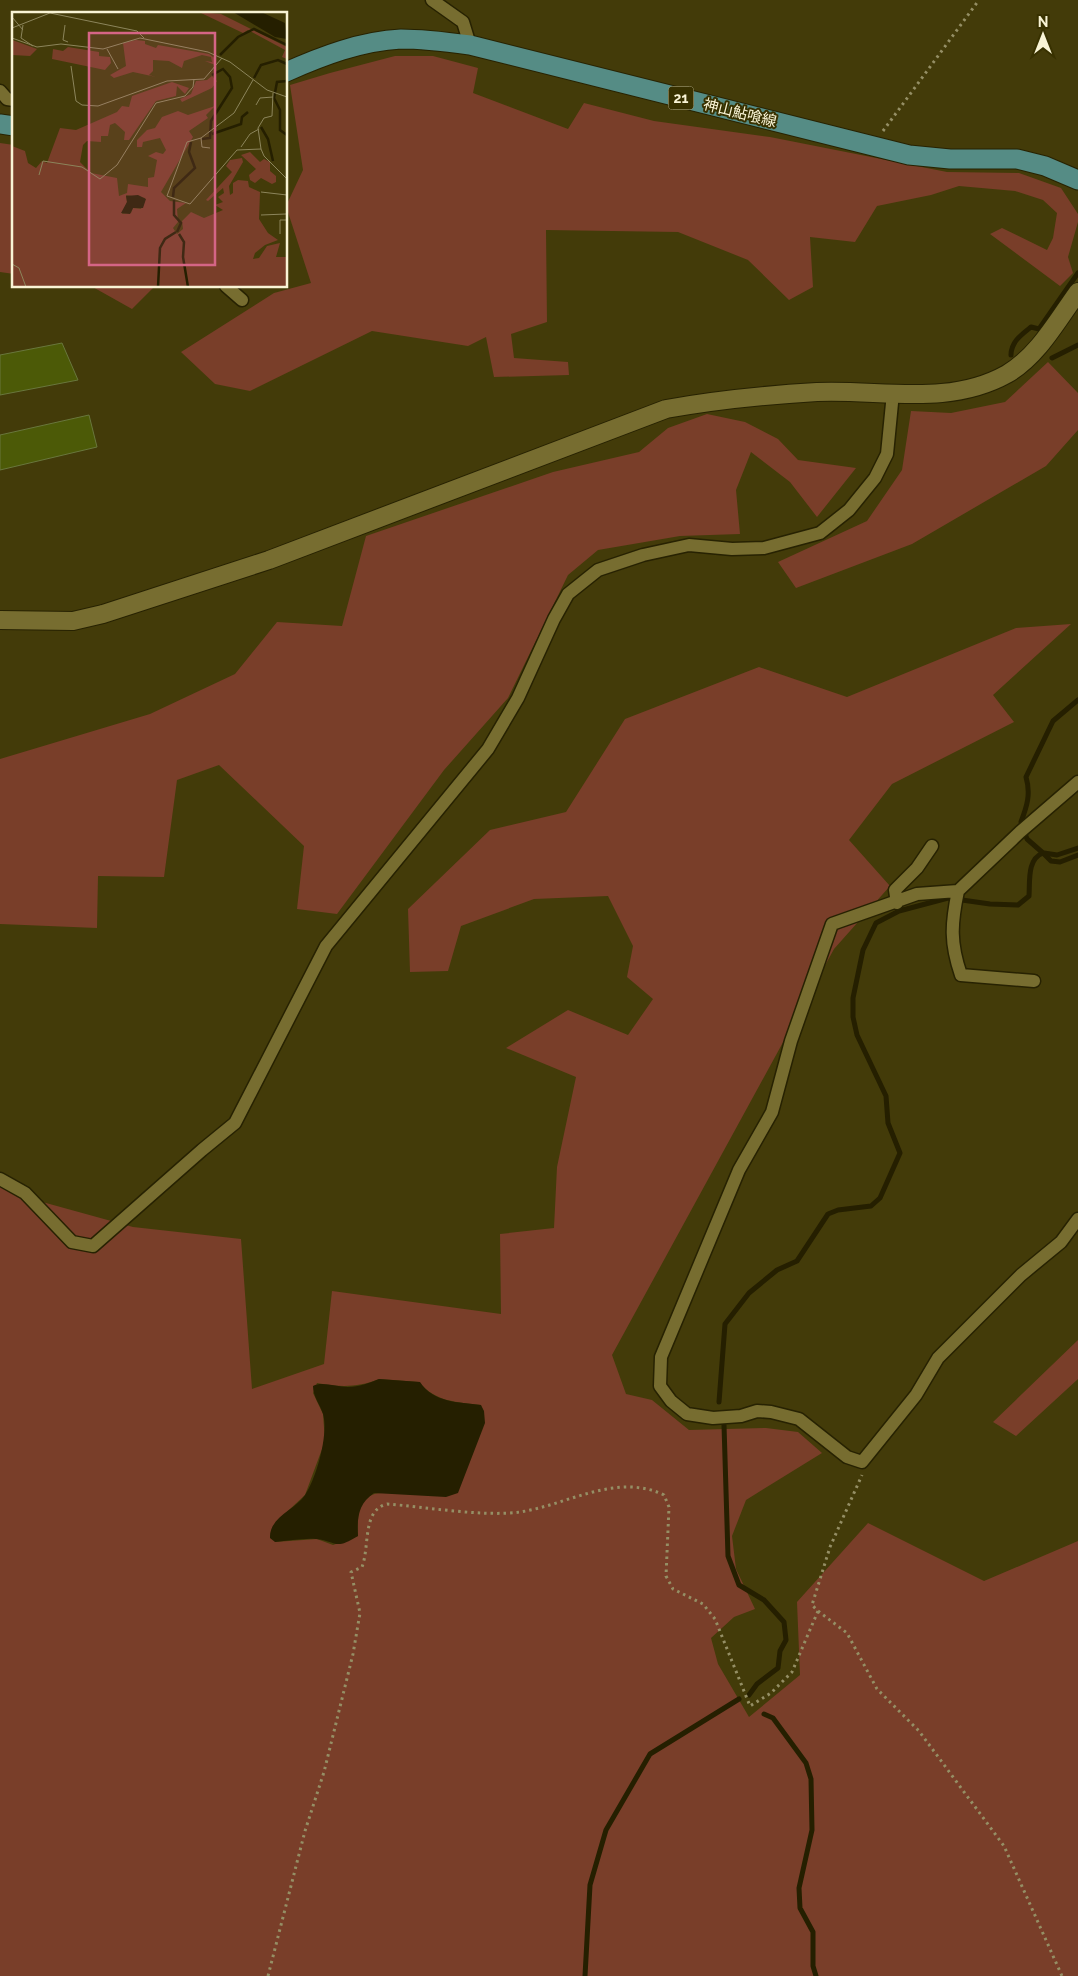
<svg xmlns="http://www.w3.org/2000/svg" width="1078" height="1976" font-family="Raleway,'Noto Sans JP',sans-serif">
<style>
.green{fill:#793e29;fill-rule:evenodd}
.water{fill:#251f00}
.lines{fill:none;stroke-linecap:round;stroke-linejoin:round}
.stream{stroke:#251f00;stroke-width:5}
.building{fill:#4c5a07;stroke:#69773d}
.street-casing{stroke:#272202;stroke-width:15}
.secondary-casing{stroke:#272202;stroke-width:20}
.primary-casing{stroke:#272202;stroke-width:21}
.path{stroke:#958f65;stroke-width:3;stroke-dasharray:2.5 4;stroke-linecap:butt}
.street{stroke:#776d30;stroke-width:12}
.secondary{stroke:#776d30;stroke-width:18}
.primary{stroke:#558c85;stroke-width:19}
.labels{text-anchor:middle;stroke-width:4;stroke-linejoin:round;paint-order:stroke}
.shield{fill:#383100;stroke:#bfba95;stroke-width:1}
.shield-label{font-size:14px;font-weight:bold;fill:#f9f4d5}
.street-label{font-size:15px;fill:#f9f4d5;stroke:#383100}
.inset-river{fill:none;stroke:#251f00;stroke-width:2.5}
.inset-road{fill:none;stroke:#8c855b;stroke-width:1}
.view{fill:#d56586;fill-opacity:0.15;stroke:#d56586;stroke-width:2.5}
.inset-edge{fill:none;stroke:#f9f4d5;stroke-width:2.5}
</style>
<rect width="100%" height="100%" fill="#433b09"/>
<path class="green" d="M395,56H433L478,68L473,93L568,129L584,103L654,121L770,137L947,172L1019,173L1061,188L1078,214V222L1068,257L1073,273L1060,286L990,234L1002,228L1047,250L1053,238L1057,213L1043,200L1015,191L959,186L931,195L877,206L855,242L810,237L813,287L789,300L748,260L678,232L546,230L547,322L511,334L514,358L568,362L569,375L494,377L486,337L468,346L372,331L250,391L215,384L181,352L274,293L311,283L286,206L303,170L290,85L330,73Z
M0,143L14,145V274L0,272Z
M91,286H155L132,309Z
M1048,362L1078,393V430L1046,466L912,544L796,588L778,562L867,521L902,470L911,411L951,413L1005,402Z
M707,414L745,422L778,439L798,460L856,468L817,517L790,482L751,452L736,490L740,534L680,536L598,550L568,575L508,698L444,770L337,914L297,909L304,846L219,765L177,780L164,877L98,876L97,928L0,924V759L150,714L235,674L277,622L342,626L366,536L553,472L639,452L668,428Z
M1071,624L993,695L1014,722L892,784L849,840L890,886L834,949L612,1355L626,1394L652,1400L689,1430L766,1428L798,1432L822,1453L746,1500L732,1536L736,1569L755,1609L734,1617L711,1638L718,1664L749,1717L800,1675L797,1602L868,1523L984,1581L1078,1541V1976H0V1178L17,1195L133,1227L241,1239L252,1389L324,1364L332,1291L501,1314L500,1234L554,1228L557,1167L576,1077L506,1048L568,1010L628,1035L653,999L627,977L633,946L608,896L534,899L461,926L448,971L410,972L408,909L490,830L566,812L625,719L759,667L847,697L1016,628ZM379,1379L419,1382C435,1402 457,1402 481,1405L382,1493C358,1493 357,1518 358,1536L333,1545L317,1539L275,1542L276,1522L305,1495L325,1441L323,1414L313,1393L317,1383C339,1387 357,1388 379,1379Z
M1078,1340V1379L1016,1436L993,1422Z"/>
<path class="water" d="M379,1379L420,1382C434,1403 458,1402 481,1405L484,1411L485,1423L458,1493L446,1497L374,1493C358,1504 357,1518 358,1536C334,1551 337,1541 316,1539C303,1538 288,1541 275,1542L270,1538C269,1517 295,1510 305,1495C316,1479 329,1434 323,1414C320,1404 313,1397 313,1386C322,1381 337,1387 348,1387C359,1387 369,1383 379,1379Z"/>
<g class="lines">
<path class="stream" d="M1011,355C1011,342 1021,335 1031,327L1039,329L1078,273
M1052,358L1078,345
M1043,853L1051,861L1060,862L1078,855
M1044,853L1057,855L1078,848
M719,1402L725,1324L749,1293L777,1270L797,1261L828,1214L838,1210L871,1206L880,1198L900,1153L888,1123L886,1096L857,1035L853,1017V998L863,950L876,923L899,911L948,898L990,904L1018,905L1029,896C1030,881 1027,859 1043,853L1027,839L1021,822C1027,806 1031,794 1026,777L1053,721L1078,700
M724,1425L728,1556L739,1585L764,1600L784,1622L786,1640L780,1651L778,1668L757,1684L749,1695
M764,1714L773,1718L806,1763L811,1779L812,1830L799,1888L800,1908L813,1932V1966L816,1976
M585,1976L590,1885L606,1830L650,1754L739,1699"/>
</g>
<path class="building" d="M62,343L78,380L0,395V355Z
M89,415L97,447L0,470V435Z"/>
<g class="lines">
<g class="street-casing">
<path id="street" d="M432,0L463,22L470,45
M0,91L7,99L14,100
M226,286L242,300
M1078,782L1020,832L958,891L917,894L832,924L791,1041L772,1112L739,1170L661,1357L660,1386L671,1401L687,1414L713,1418L741,1416L757,1411L771,1412L799,1419L847,1457L862,1462L916,1395L938,1358L1021,1275L1061,1242L1078,1219
M958,891C951,924 950,943 961,975L1034,981
M897,903L895,890L917,868L932,846
M0,1179L25,1193L72,1242L93,1246L202,1150L235,1123L326,946L488,749L518,698L554,619L568,594L598,570L643,555L689,545L732,549L764,548L820,533L849,510L875,478L887,454L893,393"/>
</g>
<g class="secondary-casing">
<path id="secondary" d="M0,620L73,621L103,614L269,560L666,409C716,400 766,395 817,392C881,389 948,407 1007,374C1038,356 1057,321 1078,292"/>
</g>
<g class="primary-casing">
<path id="primary" d="M286,72C322,56 361,41 401,39C424,39 447,42 470,45L909,155L950,159H1017L1045,166L1078,180
M0,124L14,126"/>
</g>
<path class="path" d="M883,131L979,0
M818,1611L847,1633L877,1689L919,1731L1004,1846L1062,1976
M268,1976L305,1831L324,1772L353,1654L360,1613L351,1572L362,1567C370,1546 362,1510 387,1504C427,1507 482,1517 520,1512C567,1505 617,1472 664,1495L669,1507L666,1576L673,1589L703,1604L715,1619L750,1706L771,1693L792,1672L818,1611L812,1605L830,1547L862,1475"/>
<use href="#street" class="street"/>
<use href="#secondary" class="secondary"/>
<use href="#primary" class="primary"/>
</g>
<g class="labels">
<rect class="shield" x="668.5" y="86.5" width="25" height="23" rx="4"/>
<g class="shield-label">
<text x="681" y="103">21</text>
</g>
<g class="street-label">
<text transform="translate(740 113) rotate(14)" y="5">神山鮎喰線</text>
</g>
</g>
<g transform="translate(12 12)">
<rect width="275" height="275" fill="#433b09"/>
<path d="M187,0L209,2L275,35V47L270,45L273,38L236,18L231,21ZM0,28L6,30L25,37L18,44L0,43ZM124,28L133,29V32L144,36L146,33L197,42L204,47L203,53L193,49L200,50L199,45L190,43L172,49L170,56L157,49L141,48V59L137,63L144,65L121,60L102,66L98,63L114,54L111,31ZM56,35L87,40V44L98,45L99,51L93,58L40,47L41,37L51,39ZM200,64L205,69L200,76L170,90L168,87L179,82L184,69L195,68ZM160,70L177,76L173,82L165,74L164,84L144,89L117,128H112L113,120L103,111L98,113L96,124H89V130L75,129L71,133L68,150L79,161L105,166L107,184L115,181L116,172L136,175V166L142,165L145,148L136,144L144,140L151,142L154,138L148,126L131,130L130,135H125V128L135,118L143,116L150,105L166,99L176,103L203,94L194,103L196,106L177,119L181,125L149,180L158,189L174,191L165,197L166,210L161,216L165,222L171,217L170,209L179,200L192,206L211,198L203,193L211,190L206,185L212,181L211,176L196,189L194,188L220,160L214,154L218,148L230,146L231,150L217,174L218,183L221,181V171L226,168L236,169L237,175L248,180L247,207L256,221L266,228L253,233L243,241L241,247L247,246L255,234L268,231L264,245H275V275H0V134L13,139L16,151L24,156L30,149L35,151L48,116L64,118L105,100L110,94L117,95L120,84ZM114,183L133,186L129,197L121,196L119,201L110,202L115,190ZM238,140L248,150L252,147L258,150V159L264,164V170L260,172L249,166L243,171L238,168L237,163L244,157L229,143Z" fill="#793e29" fill-rule="evenodd"/>
<path d="M221,0H249L273,11L275,27L263,25ZM126,183L134,187L131,196H121L118,202L109,201L115,190L114,184Z" fill="#251f00"/>
<path class="inset-river" d="M208,43L226,25L242,17L275,33M242,66L249,53L266,48L275,52M275,69L265,70L262,86L268,98V118L275,123M249,115L256,127L261,149M200,122L229,112L230,105L236,100M190,127L198,126L199,109L220,76L218,65L211,57L200,63M161,185L162,176L183,156L177,140L179,130M162,188V203L169,211L165,220M167,222L172,230L171,245L176,275M146,275L148,236L153,227L164,220"/>
<path class="inset-road" d="M0,5L11,18M11,13L9,26L21,34M53,13L51,28L56,30M0,16L38,1L125,19L132,26M0,26L25,35L49,32L91,37L128,26L196,40L218,50L255,78L275,85M95,37L106,57M59,54L64,89L70,93L86,94L155,69L192,67L210,46M241,68L222,101L189,126L175,130L155,184L178,192L225,138L249,137M261,81L260,104L252,106L246,116L249,137L252,144L275,167M244,93L248,86L261,85M189,126L190,135L198,136M229,135L238,122L247,117M27,163L31,149L70,155L88,167L105,153L144,91L173,84L181,75L182,67M249,180L275,183M249,203L274,202M268,222V208H275M0,252L7,256L14,275"/>
<path class="view" d="M77,21H203V253H77Z"/>
<rect width="275" height="275" class="inset-edge"/>
</g>
<g transform="translate(1043 35)" stroke="#383100" stroke-width="4" paint-order="stroke">
<path d="M0-4L9 19L0 12L-9 19Z" fill="#f9f4d5"/>
<text y="-8" font-size="14" font-weight="bold" text-anchor="middle" fill="#f9f4d5">N</text>
</g>
</svg>
